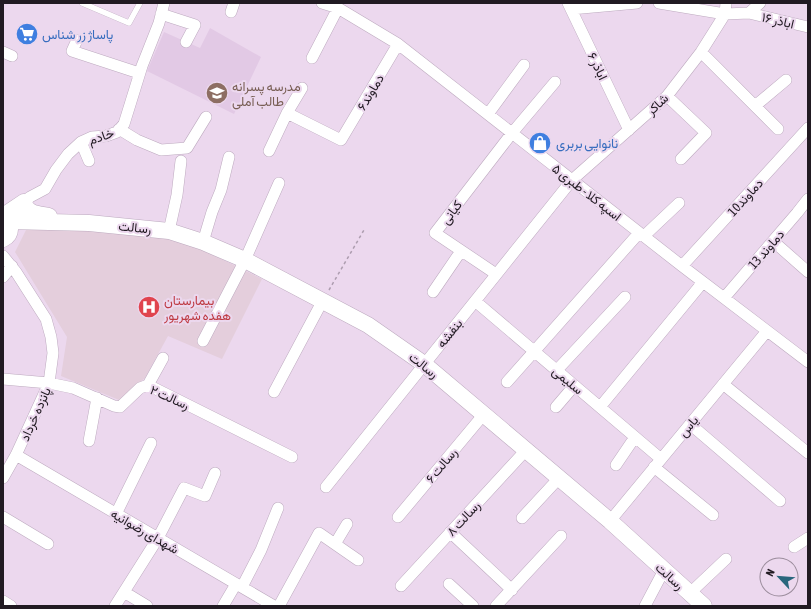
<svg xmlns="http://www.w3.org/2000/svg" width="811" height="609" font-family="'Asap Condensed',Vazirmatn,sans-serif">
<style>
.built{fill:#e2c9e5}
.medical{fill:#e4cedc}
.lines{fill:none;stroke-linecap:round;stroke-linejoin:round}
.service-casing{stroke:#bdaabf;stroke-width:6}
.minor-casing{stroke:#bdaabf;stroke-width:12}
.secondary-casing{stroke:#bdaabf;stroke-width:17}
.path{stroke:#ad9daf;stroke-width:1.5;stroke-dasharray:3 3;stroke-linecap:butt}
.service{stroke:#fff;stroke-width:5.5}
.minor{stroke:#fff;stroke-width:11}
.secondary{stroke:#fff;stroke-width:16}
.labels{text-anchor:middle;stroke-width:4;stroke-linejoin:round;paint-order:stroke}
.street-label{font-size:13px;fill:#211a22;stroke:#ecd8ee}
.shop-label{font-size:13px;fill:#366cbe;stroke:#ecd8ee;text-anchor:start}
.education-label{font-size:13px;fill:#785e54;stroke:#ecd8ee;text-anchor:start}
.health-label{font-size:13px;fill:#be3a42;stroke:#ecd8ee;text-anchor:start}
</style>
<rect width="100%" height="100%" fill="#ecd8ee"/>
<path class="built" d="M210,28L261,57L234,114L147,71L164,32L200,48Z"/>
<path class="medical" d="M30,222L177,237L262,279L222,359L168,336L145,378L119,400L61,376L67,337L15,252Z"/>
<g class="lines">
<g class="service-casing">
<path id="service" d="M82,3L129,23L140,3"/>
</g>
<g class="minor-casing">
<path id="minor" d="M322,3L338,8L398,44L682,266L808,362
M568,3L629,130
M659,3L725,14L749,13L760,3
M571,9L637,3
M231,12L234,3
M749,13L808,27
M161,14L195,25L186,42
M725,14L726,3
M77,40L72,51L139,73
M3,52L12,56
M701,52L778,129
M312,58L338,8
M667,96L706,133L681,159
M755,106L786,80
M287,113L341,140L398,44
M488,114L524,65
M119,129L137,140L161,150L187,148L206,117
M81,142L89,161
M269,151L287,113L302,88
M24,202L30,197L45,189L56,170L68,154L81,142L92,137L106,136L117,132L124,124L142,66L159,23L164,3
M169,231L177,195L181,161
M644,236L679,203
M773,241L808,272
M203,242L212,212L221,190L229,157
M3,256L16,272L46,319L51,337L53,353L49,383L16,455L3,478
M682,266L808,128
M496,274L435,233L512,133L555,82
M3,277L12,266
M433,292L461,251
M724,298L797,213L808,199
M475,301L661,459
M203,341L245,260L279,183
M557,370L625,297
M3,379L49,383L73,388L114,406L120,407L140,388L148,385L292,457
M507,382L639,233
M723,384L808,453
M148,385L163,358
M274,392L323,300
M556,407L574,386
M600,407L703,282
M690,424L780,501
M89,441L97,398
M16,455L274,606
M616,465L635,437
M654,467L713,515
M326,487L572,180L667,96L701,52L725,14
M116,514L151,443
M3,517L48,544
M398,517L484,414
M522,518L559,478
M610,521L767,331
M450,532L512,590
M335,544L347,524
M794,547L808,538
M449,584L473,606
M401,586L526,450
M242,587L261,550L278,508
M124,592L147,606
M690,593L726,559
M3,601L11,606
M115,606L158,538L184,488L205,496L215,473
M223,606L236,584
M279,606L319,533L358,560
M496,606L561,536
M645,606L664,570"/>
</g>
<g class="secondary-casing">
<path id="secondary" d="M3,216L24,202C26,214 39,214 49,216
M3,216C12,222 13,234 3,239
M9,221L89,223L169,231L203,242L245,260L368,325L424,364L610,521L704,606"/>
</g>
<path class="path" d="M329,290L364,230"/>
<use href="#service" class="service"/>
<use href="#minor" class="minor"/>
<use href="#secondary" class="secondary"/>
</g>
<defs>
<g id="supermarket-disc" transform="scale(1.15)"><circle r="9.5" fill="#3f7fe0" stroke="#ecd8ee"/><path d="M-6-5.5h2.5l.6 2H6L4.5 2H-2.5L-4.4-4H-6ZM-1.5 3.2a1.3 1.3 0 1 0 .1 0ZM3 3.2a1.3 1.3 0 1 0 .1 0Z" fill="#fff"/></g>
<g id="school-disc" transform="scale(1.15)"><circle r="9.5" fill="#8d6e63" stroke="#ecd8ee"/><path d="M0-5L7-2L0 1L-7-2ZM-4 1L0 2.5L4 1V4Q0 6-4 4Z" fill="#fff"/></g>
<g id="shop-disc" transform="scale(1.15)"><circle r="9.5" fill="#3f7fe0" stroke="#ecd8ee"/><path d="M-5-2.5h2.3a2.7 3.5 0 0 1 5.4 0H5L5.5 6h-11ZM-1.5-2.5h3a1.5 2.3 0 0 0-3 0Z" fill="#fff"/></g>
<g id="hospital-disc" transform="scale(1.15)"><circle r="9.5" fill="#e0444e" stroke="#ecd8ee"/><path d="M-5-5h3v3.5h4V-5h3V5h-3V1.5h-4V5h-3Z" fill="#fff"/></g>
</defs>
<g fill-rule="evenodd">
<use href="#supermarket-disc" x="27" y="34"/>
<use href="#school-disc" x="217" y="93"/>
<use href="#shop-disc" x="540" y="143"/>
<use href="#hospital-disc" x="149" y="307"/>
</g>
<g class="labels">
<g class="street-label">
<text transform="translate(778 20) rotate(13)" y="5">اباذر ۱۶</text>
<text transform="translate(598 66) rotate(64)" y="5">اباذر ۶</text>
<text transform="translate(370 92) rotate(-59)" y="5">دماوند۶</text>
<text transform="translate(657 104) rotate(-43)" y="5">شاکر</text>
<text transform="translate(101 136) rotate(-19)" y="5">خادم</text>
<text transform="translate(587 192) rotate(38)" y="5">اسپه کلا - طبری ۵</text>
<text transform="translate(745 197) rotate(-48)" y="5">دماوند10</text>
<text transform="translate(451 212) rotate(-53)" y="5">کیانی</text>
<text transform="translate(135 227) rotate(6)" y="5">رسالت</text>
<text transform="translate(766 249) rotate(-49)" y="5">دماوند 13</text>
<text transform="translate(449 333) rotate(-51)" y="5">بنفشه</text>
<text transform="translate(424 365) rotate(38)" y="5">رسالت</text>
<text transform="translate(568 380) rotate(40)" y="5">سلیمی</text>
<text transform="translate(170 397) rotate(24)" y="5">رسالت ۲</text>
<text transform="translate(35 414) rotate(-66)" y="5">پانزده خرداد</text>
<text transform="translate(688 426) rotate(-50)" y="5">یاس</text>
<text transform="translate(441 465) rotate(-50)" y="5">رسالت ۶</text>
<text transform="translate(463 518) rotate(-47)" y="5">رسالت ۸</text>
<text transform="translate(145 531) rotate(30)" y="5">شهدای رضوانیه</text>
<text transform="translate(670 576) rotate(42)" y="5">رسالت</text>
</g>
<g class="shop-label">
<text x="42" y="39">پاساژ زر شناس</text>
<text x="556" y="148">نانوایی بربری</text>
</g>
<g class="education-label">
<text x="232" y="91">مدرسه پسرانه<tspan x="232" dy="15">طالب آملی</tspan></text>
</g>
<g class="health-label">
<text x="164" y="305">بیمارستان<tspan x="164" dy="15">هفده شهریور</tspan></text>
</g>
</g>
<rect width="811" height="609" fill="none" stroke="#211a22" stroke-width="8"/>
<g transform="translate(779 577) rotate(296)"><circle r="19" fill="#ecd8ee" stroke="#9b8c9c"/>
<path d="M0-3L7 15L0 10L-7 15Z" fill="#29667d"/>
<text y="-6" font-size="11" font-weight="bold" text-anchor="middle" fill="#211a22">N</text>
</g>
</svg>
